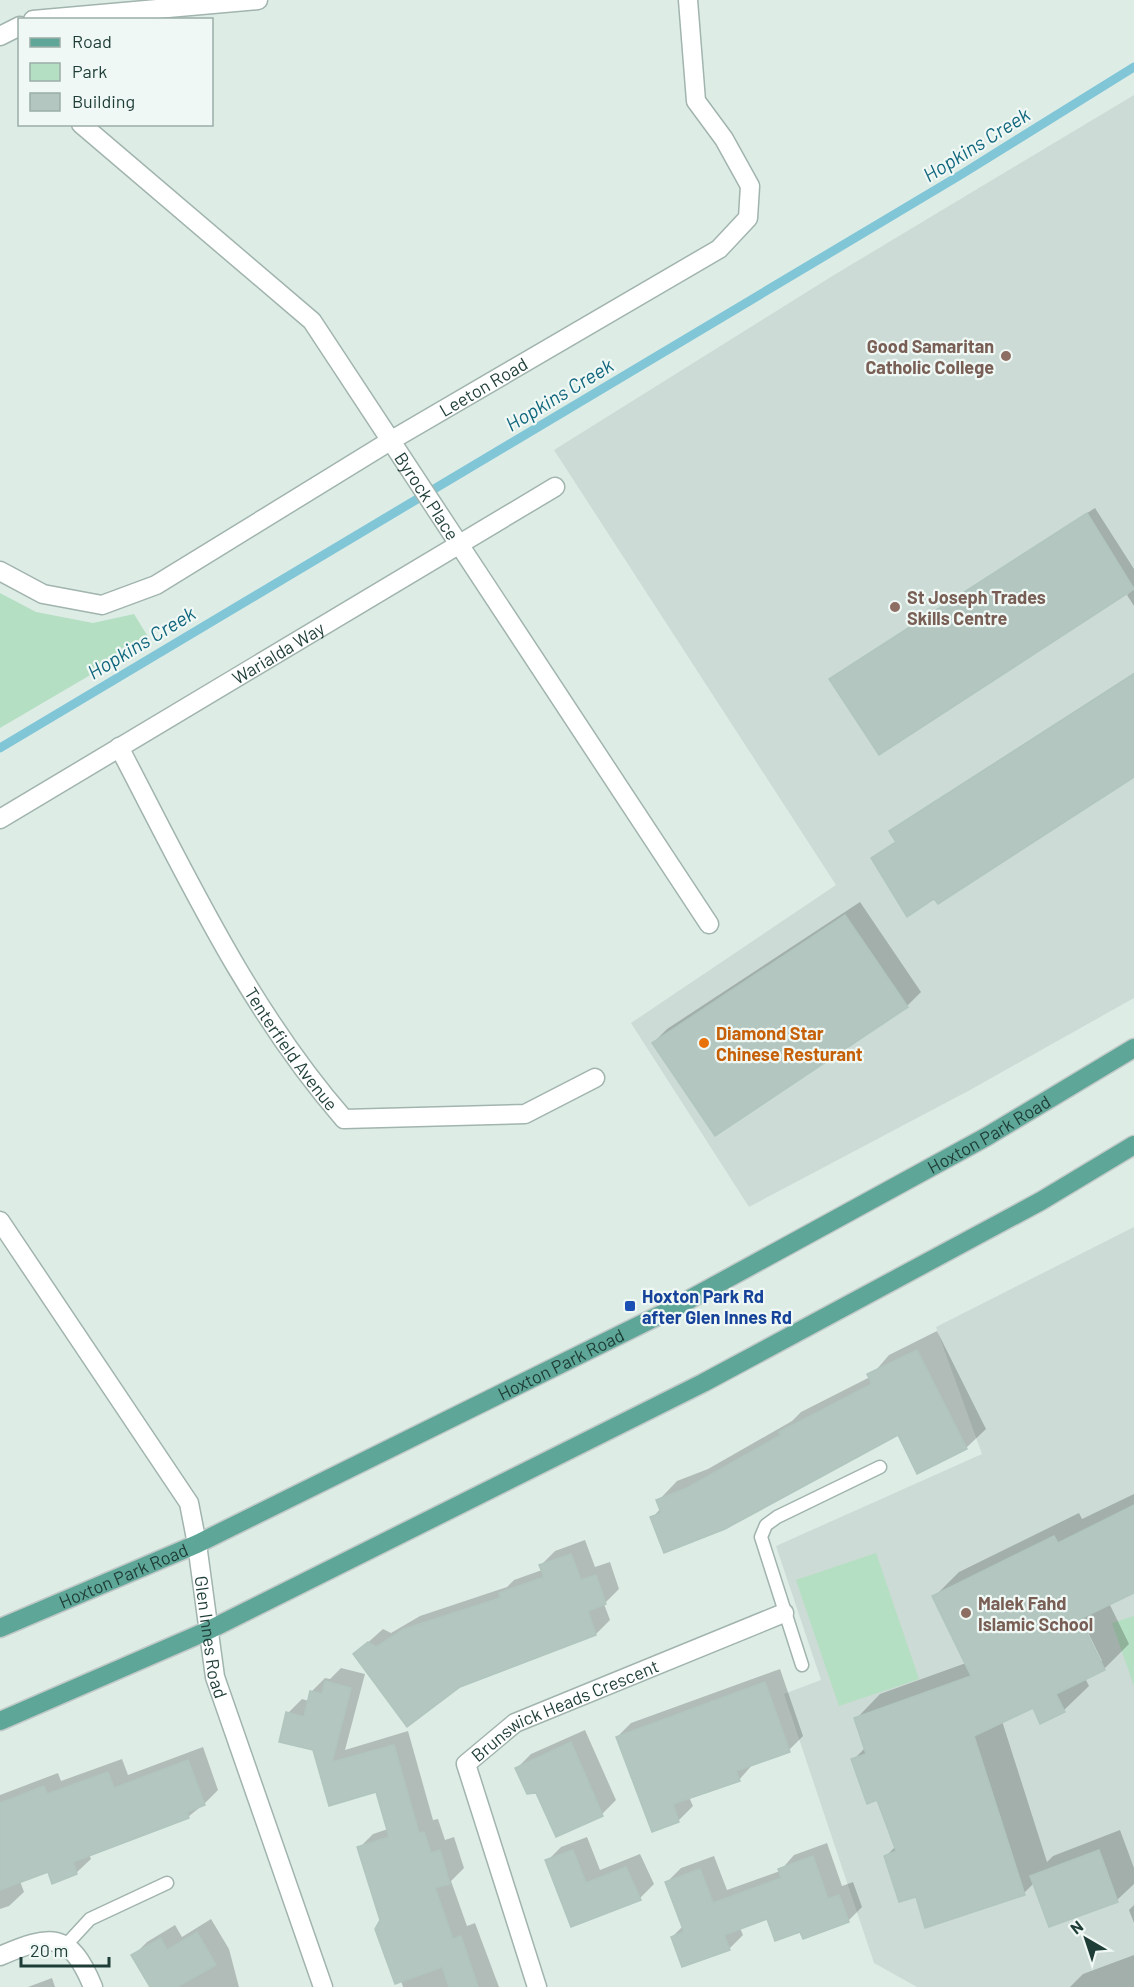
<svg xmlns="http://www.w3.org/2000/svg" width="1134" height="1987" viewBox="0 0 1134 1987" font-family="Barlow,sans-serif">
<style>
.built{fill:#ccdbd5}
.green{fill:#b4dfc2}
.shadow{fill:#0003;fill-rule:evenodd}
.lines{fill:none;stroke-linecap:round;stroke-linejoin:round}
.stream{stroke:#80c6d7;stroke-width:9}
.building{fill:#b3c6bf;stroke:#b0c6be;stroke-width:1.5}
.service-casing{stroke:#a1b4ae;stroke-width:15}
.minor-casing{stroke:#a1b4ae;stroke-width:21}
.tertiary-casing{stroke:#a1b4ae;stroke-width:21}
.primary-casing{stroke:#c0c9c7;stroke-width:21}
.service{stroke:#fff;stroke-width:12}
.minor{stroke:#fff;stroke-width:18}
.tertiary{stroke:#fff;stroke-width:18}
.primary{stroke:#5ea697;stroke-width:18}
.education-dot{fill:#8d6e63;stroke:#eff8f4;stroke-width:2}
.food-dot{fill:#e8710a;stroke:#eff8f4;stroke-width:2}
.transit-dot{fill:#1a4fb4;stroke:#eff8f4;stroke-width:2}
.labels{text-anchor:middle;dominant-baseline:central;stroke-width:4.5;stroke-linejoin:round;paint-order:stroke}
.education-label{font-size:18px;font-weight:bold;fill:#785e54;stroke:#eff8f4;text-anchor:start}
.street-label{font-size:18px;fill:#1e3d36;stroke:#eff8f4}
.food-label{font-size:18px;font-weight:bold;fill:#c56008;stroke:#eff8f4;text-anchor:start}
.transit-label{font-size:18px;font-weight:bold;fill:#164399;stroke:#eff8f4;text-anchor:start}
.water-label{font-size:20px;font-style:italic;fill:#12677e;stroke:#eff8f4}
</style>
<rect width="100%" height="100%" fill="#deece6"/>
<!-- built -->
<g class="built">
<polygon points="1134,95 1134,998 970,1090 749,1207 631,1023 836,885 554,450 834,275"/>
<polygon points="1134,1227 1134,1987 917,1987 874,1963 784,1694 821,1680 776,1546 982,1454 936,1327"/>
</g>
<!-- green -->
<g class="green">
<polygon points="0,593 36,612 93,623 134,614 150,640 0,728"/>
<polygon points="876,1553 919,1679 839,1706 796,1580"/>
<polygon points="1134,1616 1134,1686 1112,1623"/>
</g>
<!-- shadow -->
<g class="shadow">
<polygon points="1095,508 1134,569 1134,606 1127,595 1133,589 831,679"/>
<polygon points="1134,673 1134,775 935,897 873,858 897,841 891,832 898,825"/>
<polygon points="860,902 921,992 907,1006 653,1043 667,1029"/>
<polygon points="937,1331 986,1429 966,1448 898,1433 652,1518 661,1508 658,1501 677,1481 708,1469 792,1421 801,1412 870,1377 889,1355"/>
<path d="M1134,1494v97l-25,12 20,41 -25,25 -19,9 4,8 -25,24 -30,-4 -32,15 45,141 6,-6 67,-26 14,38v16l-17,16 -67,26 -16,-43 -10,10 -107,2 -31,-39 10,-10 -18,-48 -25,-38 13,-13 -10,-28 24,-25 86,-31 -32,-66 25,-25 120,-59 3,6zM1078,1612l24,49h-3l-24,-48z"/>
<polygon points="585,1540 595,1567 610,1562 619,1589 604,1604 610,1620 596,1634 492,1672 355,1654 383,1629 391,1633 420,1616 507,1587 514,1580 542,1570 541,1565 555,1551"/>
<polygon points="341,1668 365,1674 345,1750 408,1731 433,1820 438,1819 445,1840 454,1837 464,1868 451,1881 467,1926 475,1923 499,1987 403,1987 359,1848 373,1834 388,1829 377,1790 330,1804 314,1749 288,1713 302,1699 309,1701 311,1692 325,1678 330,1679"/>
<polygon points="780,1669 803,1736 789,1750 753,1764 739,1780 689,1797 693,1806 679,1820 653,1830 617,1737 631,1723"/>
<polygon points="585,1730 616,1800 602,1814 557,1835 537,1791 517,1768 531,1754"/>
<polygon points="203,1747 218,1790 204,1804 188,1817 89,1854 91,1859 76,1873 49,1870 20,1881 24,1892 9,1906 0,1909 0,1795 58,1773 61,1781 122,1759 128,1775"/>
<polygon points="587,1837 600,1870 640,1854 654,1884 640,1898 571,1925 547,1861 561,1847"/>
<polygon points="827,1843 842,1886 853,1882 862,1907 848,1921 768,1918 740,1928 743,1935 729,1949 672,1937 683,1926 667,1882 681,1868 714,1856 727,1890 780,1871 794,1855"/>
<polygon points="1134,1905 1134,1923 1129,1910"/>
<polygon points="211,1919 229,1949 239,1987 152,1987 133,1956 147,1942 175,1925 182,1937"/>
<polygon points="1134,1955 1134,1987 1070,1987 1083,1974"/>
<polygon points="52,1978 55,1987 28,1987"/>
</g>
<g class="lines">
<!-- stream -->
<polyline class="stream" points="0,748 962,174 1134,67"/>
</g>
<!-- building -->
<g class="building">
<polygon points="1087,513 1134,589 879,755 829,679"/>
<polygon points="1134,674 1134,777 938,904 934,899 907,917 871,858 896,842 889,831"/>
<polygon points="845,915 908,1007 715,1136 652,1043"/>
<polygon points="917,1350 967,1449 917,1474 898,1435 725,1529 664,1553 650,1517 661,1513 656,1500 687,1488 781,1435 779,1432 872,1384 867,1374"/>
<polygon points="1134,1505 1134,1593 1080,1619 1105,1670 1056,1694 1065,1712 1040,1724 1033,1708 974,1736 1025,1895 925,1928 916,1897 899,1902 884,1856 896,1851 877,1800 867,1804 851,1759 866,1754 854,1718 971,1676 932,1596 1054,1536 1058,1543"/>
<polygon points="571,1554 581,1580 596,1575 606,1604 588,1611 596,1635 460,1687 407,1727 353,1654 368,1642 376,1647 404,1629 500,1598 499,1593 544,1577 539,1565"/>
<polygon points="325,1681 351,1688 332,1762 394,1745 419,1833 424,1832 431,1853 440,1850 450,1884 435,1888 453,1939 461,1936 478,1987 449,1987 442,1967 395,1984 375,1929 380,1920 357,1847 389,1837 376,1792 329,1806 313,1750 279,1742 286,1712 304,1717 310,1691 322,1694"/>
<polygon points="765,1682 790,1752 736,1771 740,1781 673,1804 679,1822 652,1832 616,1737"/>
<polygon points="571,1742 603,1816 556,1837 536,1793 527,1794 515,1768"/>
<polygon points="188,1760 205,1805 187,1812 189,1818 73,1862 77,1874 52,1884 48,1872 0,1890 0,1803 44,1786 47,1794 108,1772 114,1788"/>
<polygon points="573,1850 586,1883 626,1867 641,1900 571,1927 545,1860"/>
<polygon points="1099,1850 1118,1902 1049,1927 1030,1876"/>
<polygon points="813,1856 828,1899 839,1895 849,1922 803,1939 800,1932 775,1941 767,1919 724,1935 730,1950 682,1967 671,1937 684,1932 665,1882 700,1869 713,1903 781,1878 778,1869"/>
<polygon points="197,1932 216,1965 177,1987 150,1987 131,1955 161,1938 167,1950"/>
</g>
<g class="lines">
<!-- service casing -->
<g class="service-casing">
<g id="service">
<polyline points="802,1665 761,1537 766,1525 777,1517 880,1467"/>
<polyline points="66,1945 90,1919 167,1883"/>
</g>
</g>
<!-- minor casing -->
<g class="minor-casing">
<g id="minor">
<polyline points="33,20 258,0"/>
<polyline points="0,36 20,26"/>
<path id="s1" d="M81,124l231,197 397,603"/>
<path id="s2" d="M0,571l43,23 59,11 54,-20 234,-144 329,-192 29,-31 2,-32 -26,-47 -28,-38 -8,-101"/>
<path id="s3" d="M119,747c67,128 129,262 225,372l181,-5 70,-36"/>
<path id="s4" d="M0,819l555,-332"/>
<polyline points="0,1221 189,1503 197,1544"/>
<path d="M0,1956c51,-22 70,-25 93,31"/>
<path id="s5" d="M537,1987l-71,-223 49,-41 269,-110"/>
</g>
</g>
<!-- tertiary casing -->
<g class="tertiary-casing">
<g id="tertiary">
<path id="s6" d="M197,1544l18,133 108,310"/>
</g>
</g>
<!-- primary casing -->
<g class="primary-casing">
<g id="primary">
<path id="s7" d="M0,1628l197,-84 473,-234 316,-173 148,-89"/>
<polyline points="0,1721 207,1631 703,1383 1041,1201 1134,1145"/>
</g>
</g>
<!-- service -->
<use href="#service" class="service"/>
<!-- minor -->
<use href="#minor" class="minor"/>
<!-- tertiary -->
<use href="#tertiary" class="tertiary"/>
<!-- primary -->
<use href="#primary" class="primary"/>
</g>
<!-- markers -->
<g class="education-dot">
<circle cx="1006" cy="356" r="6"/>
<circle cx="895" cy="607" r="6"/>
<circle cx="966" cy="1613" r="6"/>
</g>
<circle class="food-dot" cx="704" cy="1043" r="6"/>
<rect class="transit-dot" x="624" y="1300" width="12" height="12" rx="3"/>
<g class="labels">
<!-- education labels -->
<g class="education-label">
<text x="994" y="346" text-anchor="end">Good Samaritan<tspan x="994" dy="21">Catholic College</tspan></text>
<text x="907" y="597">St Joseph Trades<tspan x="907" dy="21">Skills Centre</tspan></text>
<text x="978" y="1603">Malek Fahd<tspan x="978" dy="21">Islamic School</tspan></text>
</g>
<!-- street labels -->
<g class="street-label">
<text stroke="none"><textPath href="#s2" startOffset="549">Leeton Road</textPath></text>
<text stroke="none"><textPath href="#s1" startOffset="513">Byrock Place</textPath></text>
<text stroke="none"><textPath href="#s4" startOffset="324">Warialda Way</textPath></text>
<text stroke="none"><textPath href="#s3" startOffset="348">Tenterfield Avenue</textPath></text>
<text stroke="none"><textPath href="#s7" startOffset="1106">Hoxton Park Road</textPath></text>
<text stroke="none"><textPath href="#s7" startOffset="620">Hoxton Park Road</textPath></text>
<text stroke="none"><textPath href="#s7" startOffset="134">Hoxton Park Road</textPath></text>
<text stroke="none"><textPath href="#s6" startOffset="94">Glen Innes Road</textPath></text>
<text stroke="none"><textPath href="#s5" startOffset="348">Brunswick Heads Crescent</textPath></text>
</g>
<!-- food labels -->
<g class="food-label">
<text x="716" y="1033">Diamond Star<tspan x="716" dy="21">Chinese Resturant</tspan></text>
</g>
<!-- transit labels -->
<g class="transit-label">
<text x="642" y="1296">Hoxton Park Rd<tspan x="642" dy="21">after Glen Innes Rd</tspan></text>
</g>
<!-- water labels -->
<g class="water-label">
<text transform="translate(976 144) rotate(-32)">Hopkins Creek</text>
<text transform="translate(559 394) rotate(-31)">Hopkins Creek</text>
<text transform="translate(141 642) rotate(-31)">Hopkins Creek</text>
</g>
</g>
<!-- legend -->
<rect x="18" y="18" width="195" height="108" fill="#eff8f4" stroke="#9bada8" stroke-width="1.5"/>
<rect x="30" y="38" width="30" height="9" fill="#5ea697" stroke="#9bada8" stroke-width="1.5"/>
<text x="72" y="48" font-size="18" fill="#1e3d36">Road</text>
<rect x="30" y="63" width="30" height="18" fill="#b4dfc2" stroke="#9bada8" stroke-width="1.5"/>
<text x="72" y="78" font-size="18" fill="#1e3d36">Park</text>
<rect x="30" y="93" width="30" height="18" fill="#b3c6bf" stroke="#9bada8" stroke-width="1.5"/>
<text x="72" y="108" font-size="18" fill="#1e3d36">Building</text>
<!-- north arrow -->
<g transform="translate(1086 1939) rotate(321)" stroke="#eff8f4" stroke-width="4.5" paint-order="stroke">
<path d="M0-4.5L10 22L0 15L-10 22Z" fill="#1e3d36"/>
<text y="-9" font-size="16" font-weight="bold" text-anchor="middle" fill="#1e3d36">N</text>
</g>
<!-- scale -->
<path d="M21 1957v9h88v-9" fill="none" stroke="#1e3d36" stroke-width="3"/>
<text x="30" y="1957" font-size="18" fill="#1e3d36" stroke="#eff8f4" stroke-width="4.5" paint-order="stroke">20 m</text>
</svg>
